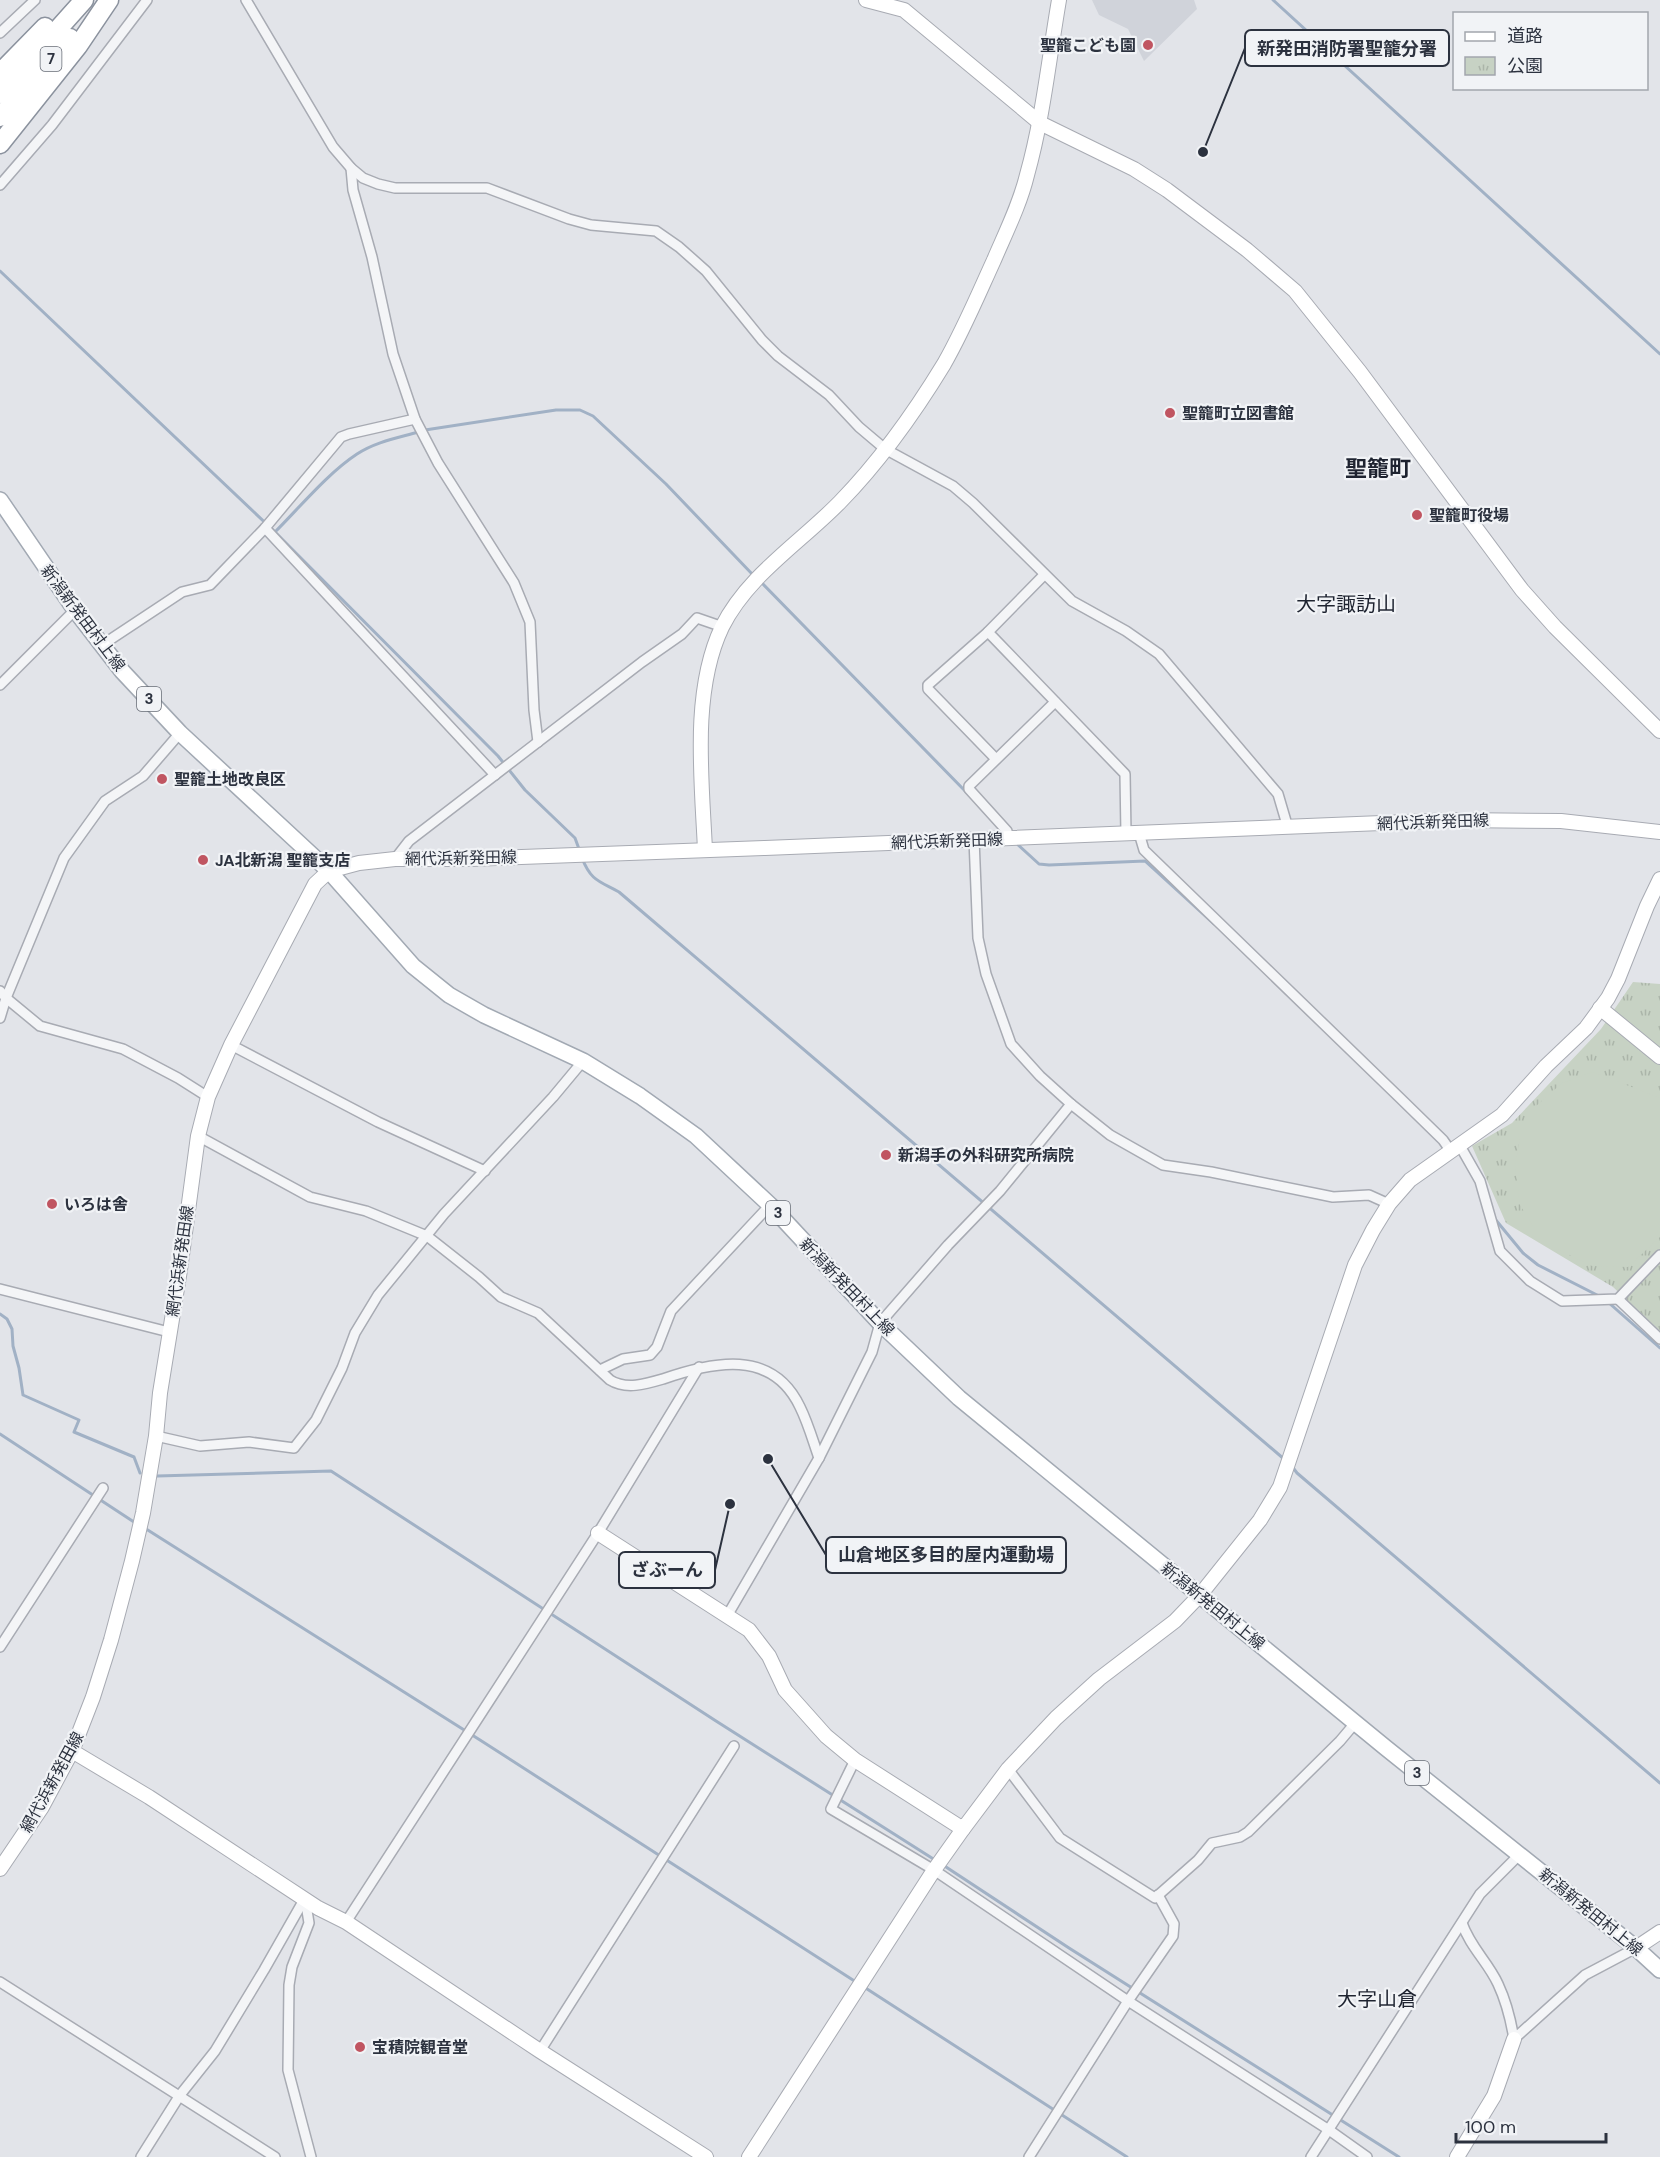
<svg xmlns="http://www.w3.org/2000/svg" width="1660" height="2157" viewBox="0 0 1660 2157" font-family="'DM Sans','Noto Sans JP',sans-serif">
<style>
.built{fill:#d0d3da}
.park{fill:url(#park-tufts)}
.pitch{fill:#c7d2c4}
.lines{fill:none;stroke-linecap:round;stroke-linejoin:round}
.stream{stroke:#a1b1c5;stroke-width:3}
.street-casing{stroke:#a8abb3;stroke-width:12}
.secondary-casing{stroke:#a8abb3;stroke-width:16}
.primary-casing{stroke:#a2a9b3;stroke-width:18}
.highway-casing{stroke:#8b929e;stroke-width:21}
.street{stroke:#f4f5f7;stroke-width:9}
.secondary{stroke:#fff;stroke-width:14}
.primary{stroke:#fff;stroke-width:15}
.highway{stroke:#fff;stroke-width:18}
.poi-dot{fill:#c05561;stroke:#f1f3f6;stroke-width:2}
.labels{text-anchor:middle;dominant-baseline:central;stroke-width:4.5;stroke-linejoin:round;paint-order:stroke}
.shield{fill:#f1f3f6;stroke:#676c76;stroke-width:1.5}
.shield-label{font-size:15px;font-weight:bold;fill:#2c323f}
.poi-label{font-size:16px;font-weight:bold;fill:#2c323f;stroke:#f1f3f6;text-anchor:start}
.street-label{font-size:16px;fill:#2c323f;stroke:#f1f3f6}
.quarter-label{font-size:20px;fill:#1e2330;stroke:#f1f3f6}
.district-label{font-size:22px;font-weight:bold;fill:#1e2330;stroke:#f1f3f6}
.leader{fill:none;stroke:#2c323f;stroke-width:2}
.callout-dot{fill:#2c323f;stroke:#f1f3f6;stroke-width:2}
.callout{fill:#f1f3f6;stroke:#2c323f;stroke-width:2}
.callout-label{font-size:18px;text-anchor:middle;font-weight:bold;fill:#2c323f}
</style>
<defs>
<pattern id="park-tufts" width="24" height="20" patternUnits="userSpaceOnUse" patternTransform="scale(1.5)"><rect width="24" height="20" fill="#c7d2c4"/><path d="M3 7l-1-3M5 7V3M7 7l1-3M15 17l-1-3M17 17v-4M19 17l1-3" fill="none" stroke="#abb5a9"/></pattern>
</defs>
<rect width="100%" height="100%" fill="#e2e4e9"/>
<!-- built -->
<polygon class="built" points="1092,0 1194,0 1197,9 1144,61 1128,29 1099,15"/>
<!-- park -->
<polygon class="park" points="1633,982 1660,984 1660,1331 1613,1287 1506,1223 1472,1146 1512,1123 1601,1029"/>
<!-- pitch -->
<polygon class="pitch" points="1593,1072 1660,1098 1660,1237 1628,1267 1592,1266 1555,1248 1533,1226 1520,1205 1515,1166 1520,1138 1536,1106 1562,1083"/>
<g class="lines">
<!-- stream -->
<g class="stream">
<polyline points="1273,0 1660,354"/>
<polyline points="0,271 275,532 498,756 525,790 575,838 579,849"/>
<polyline points="425,430 556,410 580,410 593,416 666,484 754,576"/>
<path d="M275,532c25,-25 53,-59 82,-78 18,-12 40,-16 61,-22"/>
<polyline points="761,582 968,794"/>
<polyline points="1015,842 1039,864 1049,865 1145,861 1214,924"/>
<path d="M582,858c9,23 17,23 37,34l665,567"/>
<polyline points="1495,1219 1523,1253 1538,1265 1599,1296"/>
<polyline points="1609,1303 1660,1348"/>
<polyline points="0,1314 7,1319 12,1329 13,1346 19,1368 23,1395 79,1420 74,1432 134,1457 140,1473"/>
<polyline points="0,1434 137,1524"/>
<polyline points="1291,1465 1297,1473 1660,1783"/>
<polyline points="157,1476 331,1471 716,1721 935,1860"/>
<polyline points="143,1527 480,1740 856,1982"/>
<polyline points="943,1865 1069,1948 1399,2157"/>
<polyline points="864,1987 1127,2157"/>
</g>
<!-- street casing -->
<g class="street-casing">
<g id="street">
<polyline points="246,0 333,147 351,168 363,178 378,184 395,188 487,188 569,219 591,225 656,231 679,247 706,271 762,340 778,356 829,395 859,427 885,449 953,486 973,503 1072,601 1126,631 1159,654 1278,794 1288,828"/>
<polyline points="0,33 35,0"/>
<polyline points="351,168 353,190 372,257 393,354 415,419 438,463 514,583 530,622 534,710 538,742"/>
<polyline points="0,185 52,125 147,0"/>
<polyline points="265,528 495,775"/>
<polyline points="1044,575 988,632 1125,774 1126,834"/>
<polyline points="988,632 928,685 928,689 996,759"/>
<polyline points="102,645 182,592 210,585 265,528 341,437 349,434 415,419"/>
<polyline points="0,685 75,610"/>
<polyline points="1139,833 1144,850 1400,1098 1443,1140 1450,1150"/>
<polyline points="1008,838 1007,831 969,789 969,786 1055,702"/>
<polyline points="974,839 978,938 986,974 1011,1044 1040,1076 1071,1104 1110,1135 1163,1165 1211,1172 1333,1197 1369,1195 1389,1204"/>
<polyline points="395,859 409,841 642,662 682,634 697,618 723,627"/>
<polyline points="0,991 6,998 40,1026 123,1049 178,1078 208,1097"/>
<polyline points="0,1018 6,998 64,858 105,801 143,776 180,733"/>
<polyline points="231,1045 378,1122 485,1171"/>
<path d="M198,1136l112,61 56,14 61,25 52,41 22,20 37,16 72,67c16,10 36,4 53,-1 49,-17 109,-31 137,28 8,16 13,34 19,51"/>
<polyline points="1459,1144 1480,1181 1500,1251 1530,1281 1562,1301 1618,1299 1660,1255"/>
<polyline points="0,1289 169,1332"/>
<polyline points="1618,1299 1660,1339"/>
<polyline points="600,1370 623,1359 650,1355 657,1347 671,1311 770,1205"/>
<polyline points="156,1436 200,1446 249,1442 294,1448 316,1420 342,1368 355,1333 378,1295 444,1214 553,1097 583,1061"/>
<polyline points="727,1616 819,1458 872,1352 880,1323 948,1245 1000,1191 1071,1104"/>
<polyline points="0,1647 103,1488"/>
<polyline points="855,1760 831,1809 934,1870 1128,2001 1329,2130 1367,2157"/>
<polyline points="1008,1769 1060,1838 1155,1898 1198,1860 1212,1843 1240,1837 1248,1832 1340,1741 1356,1722"/>
<polyline points="305,1898 309,1923 292,1967 289,1985 288,2070 311,2157"/>
<polyline points="346,1922 598,1533 699,1367"/>
<path d="M1462,1923c8,24 26,39 36,61 8,17 13,37 16,55"/>
<polyline points="0,1982 275,2157"/>
<polyline points="1514,2039 1585,1975 1636,1948"/>
<polyline points="540,2051 734,1746"/>
<polyline points="141,2157 180,2095 215,2051 264,1970 305,1898"/>
<polyline points="1029,2157 1128,2001 1173,1936 1174,1924 1158,1895"/>
<polyline points="1311,2157 1480,1894 1519,1855"/>
</g>
</g>
<!-- secondary casing -->
<g class="secondary-casing">
<g id="secondary">
<polyline points="866,0 904,10 1040,123 1134,169 1167,190 1247,250 1295,291 1360,372 1522,590 1555,627 1660,731"/>
<path d="M705,850c-3,-69 -14,-158 17,-223 26,-52 78,-84 118,-125 38,-39 76,-92 104,-138 19,-33 34,-69 50,-104 12,-28 26,-56 33,-85 16,-57 22,-117 32,-175"/>
<polyline points="1600,1008 1660,1057"/>
<polyline points="598,1533 749,1630 769,1656 785,1690 826,1736 855,1760 963,1829 1008,1769 1056,1718 1099,1679 1175,1621 1200,1595 1260,1520 1280,1487 1355,1265 1373,1230 1389,1204 1410,1180 1502,1115 1546,1066 1586,1028 1608,998 1618,979 1647,906 1660,879"/>
<polyline points="72,1751 149,1797 318,1908 346,1922 540,2051 706,2157"/>
<polyline points="0,1869 42,1807 72,1751 93,1697 111,1640 132,1561 143,1513 156,1436 160,1393 180,1270 198,1136 208,1097 231,1045 315,884 329,871 359,863 395,859 470,859 765,848 1456,820 1561,821 1660,832"/>
<polyline points="1636,1948 1660,1932"/>
<polyline points="749,2157 934,1870 963,1829"/>
<polyline points="1457,2157 1494,2096 1514,2039"/>
</g>
</g>
<!-- primary casing -->
<g class="primary-casing">
<polyline id="primary" points="0,500 75,610 122,671 180,733 329,871 413,966 449,995 484,1015 583,1061 640,1096 696,1136 770,1205 880,1323 959,1398 1386,1748 1636,1948 1660,1970"/>
</g>
<!-- highway casing -->
<g class="highway-casing">
<g id="highway">
<polyline points="0,73 45,27"/>
<polyline points="0,94 84,0"/>
<polyline points="0,117 70,38"/>
<polyline points="0,144 78,46 109,0"/>
</g>
</g>
<!-- street -->
<use href="#street" class="street"/>
<!-- secondary -->
<use href="#secondary" class="secondary"/>
<!-- primary -->
<use href="#primary" class="primary"/>
<!-- highway -->
<use href="#highway" class="highway"/>
</g>
<!-- markers -->
<g class="poi-dot">
<circle cx="1148" cy="45" r="6"/>
<circle cx="1170" cy="413" r="6"/>
<circle cx="1417" cy="515" r="6"/>
<circle cx="162" cy="779" r="6"/>
<circle cx="203" cy="860" r="6"/>
<circle cx="886" cy="1155" r="6"/>
<circle cx="52" cy="1204" r="6"/>
<circle cx="360" cy="2047" r="6"/>
</g>
<g class="labels">
<!-- shield labels -->
<g class="shield">
<rect x="40.5" y="47" width="21" height="24" rx="4.5"/>
<rect x="137" y="687" width="24" height="24" rx="4.5"/>
<rect x="766" y="1201" width="24" height="24" rx="4.5"/>
<rect x="1405" y="1761" width="24" height="24" rx="4.5"/>
</g>
<g class="shield-label">
<text x="51" y="59">7</text>
<text x="149" y="699">3</text>
<text x="778" y="1213">3</text>
<text x="1417" y="1773">3</text>
</g>
<!-- poi labels -->
<g class="poi-label">
<text x="1136" y="45" text-anchor="end">聖籠こども園</text>
<text x="1182" y="413">聖籠町立図書館</text>
<text x="1429" y="515">聖籠町役場</text>
<text x="174" y="779">聖籠土地改良区</text>
<text x="215" y="860">JA北新潟 聖籠支店</text>
<text x="898" y="1155">新潟手の外科研究所病院</text>
<text x="64" y="1204">いろは舎</text>
<text x="372" y="2047">宝積院観音堂</text>
</g>
<!-- street labels -->
<g class="street-label">
<text transform="translate(83 618) rotate(53)">新潟新発田村上線</text>
<text transform="translate(1433 822) rotate(-2)">網代浜新発田線</text>
<text transform="translate(947 841) rotate(-2)">網代浜新発田線</text>
<text transform="translate(461 858) rotate(-1)">網代浜新発田線</text>
<text transform="translate(180 1261) rotate(-82)">網代浜新発田線</text>
<text transform="translate(847 1287) rotate(46)">新潟新発田村上線</text>
<text transform="translate(1213 1606) rotate(39)">新潟新発田村上線</text>
<text transform="translate(52 1782) rotate(-61)">網代浜新発田線</text>
<text transform="translate(1591 1912) rotate(39)">新潟新発田村上線</text>
</g>
<!-- quarter labels -->
<g class="quarter-label">
<text x="1346" y="604">大字諏訪山</text>
<text x="1377" y="1999">大字山倉</text>
</g>
<!-- district labels -->
<g class="district-label">
<text x="1378" y="468">聖籠町</text>
</g>
</g>
<!-- callouts -->
<path class="leader" d="M1203 152L1245 48M768 1459L826 1555M730 1504L715 1570"/>
<g class="callout-dot">
<circle cx="1203" cy="152" r="6"/>
<circle cx="768" cy="1459" r="6"/>
<circle cx="730" cy="1504" r="6"/>
</g>
<g class="callout">
<rect x="1245" y="30" width="204" height="36" rx="6"/>
<rect x="826" y="1537" width="240" height="36" rx="6"/>
<rect x="619" y="1552" width="96" height="36" rx="6"/>
</g>
<g class="callout-label">
<text x="1347" y="55">新発田消防署聖籠分署</text>
<text x="946" y="1561">山倉地区多目的屋内運動場</text>
<text x="667" y="1576">ざぶーん</text>
</g>
<!-- legend -->
<rect x="1453" y="12" width="195" height="78" fill="#f1f3f6" stroke="#a2a6ad" stroke-width="1.5"/>
<rect x="1465" y="32" width="30" height="9" fill="#ffffff" stroke="#a2a6ad" stroke-width="1.5"/>
<text x="1507" y="42" font-size="18" fill="#2c323f">道路</text>
<rect x="1465" y="57" width="30" height="18" fill="url(#park-tufts)" stroke="#a2a6ad" stroke-width="1.5"/>
<text x="1507" y="72" font-size="18" fill="#2c323f">公園</text>
<!-- scale -->
<path d="M1456 2133v9h150v-9" fill="none" stroke="#2c323f" stroke-width="3"/>
<text x="1465" y="2133" font-size="18" fill="#2c323f" stroke="#f1f3f6" stroke-width="4.5" paint-order="stroke">100 m</text>
</svg>
